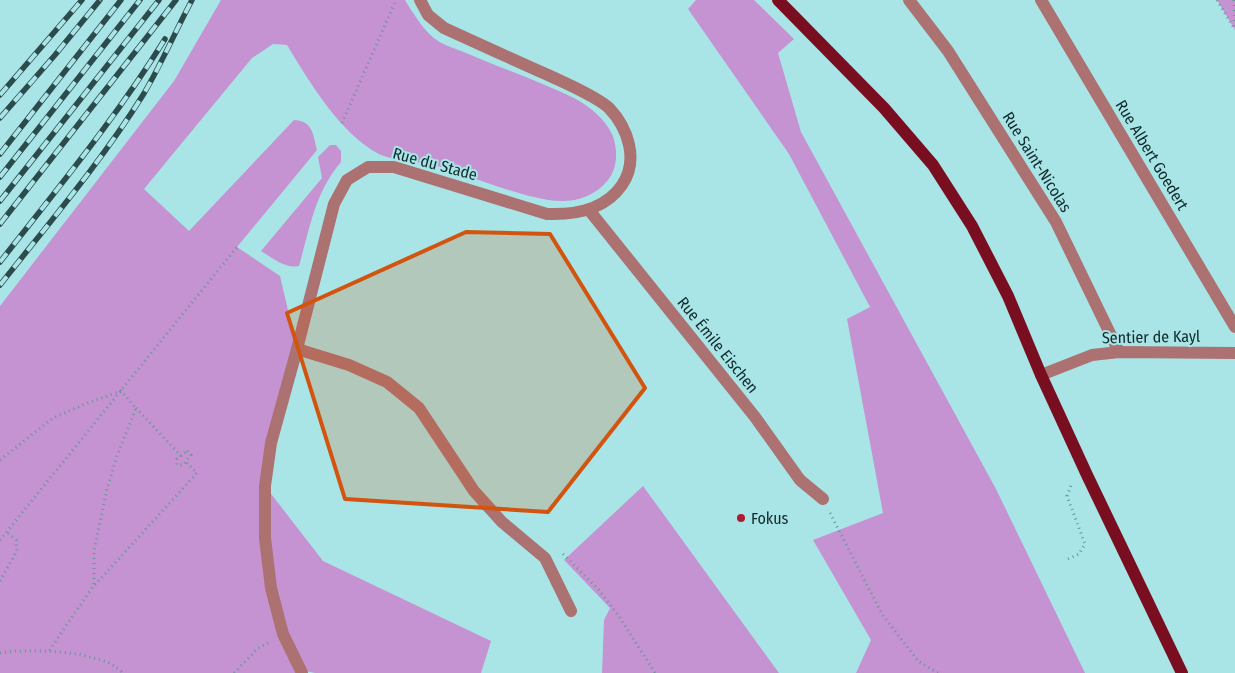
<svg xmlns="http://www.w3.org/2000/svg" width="1235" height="673" viewBox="0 0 1235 673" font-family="'Fira Sans Condensed',sans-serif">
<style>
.green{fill:#c593d1}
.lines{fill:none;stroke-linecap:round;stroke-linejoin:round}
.path{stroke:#689597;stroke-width:3;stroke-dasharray:1 4;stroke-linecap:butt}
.minor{stroke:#ac7272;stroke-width:12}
.major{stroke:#7a0e21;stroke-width:12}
.rail-casing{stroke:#2c4b4c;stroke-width:5.5}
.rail{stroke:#a9e5e7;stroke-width:4;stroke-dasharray:11;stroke-linecap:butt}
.marked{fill:#d2540f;fill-opacity:0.2;stroke:#d2540f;stroke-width:4;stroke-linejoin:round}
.poi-dot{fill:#ae1933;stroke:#a9e5e7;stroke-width:2}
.labels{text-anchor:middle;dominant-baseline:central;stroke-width:4;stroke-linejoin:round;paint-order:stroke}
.street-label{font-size:16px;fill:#10292a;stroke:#a9e5e7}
.poi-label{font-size:16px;fill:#10292a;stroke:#a9e5e7;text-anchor:start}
</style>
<rect width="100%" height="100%" fill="#a9e5e7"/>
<!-- green -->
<g class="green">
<path d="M221,0h184c8,13 20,33 33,41 8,5 19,8 28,12 35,15 73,28 108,45 14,7 31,21 38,36 6,14 6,34 -4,46 -29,35 -73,18 -109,7 -20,-7 -41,-14 -61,-21 -16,-4 -46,-5 -59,-12 -39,-20 -70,-73 -92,-109l-14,-1 -21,14 -108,131 45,42 105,-111c19,1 19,14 23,30l-80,97 43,29 17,73 -32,137 58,75 168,80 -10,32h-166l-14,-3 1,3h-302v-367l174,-225z"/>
<polygon points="696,0 754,0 794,39 778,53 801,132 996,489 1085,673 856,673 871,640 813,540 883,513 847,319 870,307 789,154 688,9"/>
<polygon points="1217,0 1235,0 1235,30"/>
<path d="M330,145h6l5,6v11c-26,30 -31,66 -42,104 -14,3 -26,-8 -38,-15l61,-73 -4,-21z"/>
<polygon points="643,486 779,673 602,673 604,620 610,608 564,560"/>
</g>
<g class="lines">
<!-- path -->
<g class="path">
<polyline points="1217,0 1235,30"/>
<polyline points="1234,0 1235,29"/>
<polyline points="342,123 396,0"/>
<polyline points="136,408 181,456"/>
<polygon points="187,451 191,455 183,465 177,465 177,459"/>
<polyline points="0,460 53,418 85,404 121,391 136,408 117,456 107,489 94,551 94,585 49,651"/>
<polyline points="830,513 882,614 918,661 938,673"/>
<polyline points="0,540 237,247"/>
<polyline points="563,554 599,590 620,618 655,673"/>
<polyline points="1068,559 1079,554 1085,544 1067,496 1072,483"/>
<polyline points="0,581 17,551 16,540 7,532"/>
<polyline points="95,585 197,473 186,462"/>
<polyline points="0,653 15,651 49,651 79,654 108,662 124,673"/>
<polyline points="234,673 258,648 270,642"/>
</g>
<!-- minor -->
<g class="minor">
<polyline points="909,0 948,51 1056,222 1119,352"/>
<polyline points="1041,0 1235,327"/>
<polyline points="589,210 755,417 800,480 823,499"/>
<polyline points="297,349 349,365 387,382 419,408 474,491 502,522 545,558 571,611"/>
<polyline points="1041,375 1092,355 1119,352 1235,353"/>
<path d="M302,673l-19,-39 -12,-46 -6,-50v-52l6,-43 26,-94 37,-145 13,-24 21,-13h26l153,47c28,1 58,-4 75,-29 17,-25 6,-57 -13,-77 -13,-12 -44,-25 -61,-33 -34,-15 -69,-31 -104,-47l-16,-13 -8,-15"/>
</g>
<!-- major -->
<polyline class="major" points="778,0 884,108 933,165 972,226 1008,296 1041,375 1087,475 1182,673"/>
<!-- rail casing -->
<g class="rail-casing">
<g id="rail">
<polyline points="0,95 82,0"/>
<polyline points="0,118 55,55 100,0"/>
<polyline points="0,154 121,0"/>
<polyline points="0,177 140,0"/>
<polyline points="0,201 159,0"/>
<polyline points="0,224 176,0"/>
<path d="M0,262c57,-73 116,-144 165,-223"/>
<path d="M0,285c49,-62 101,-123 143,-190 18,-30 32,-63 49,-95"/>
</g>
</g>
<!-- rail -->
<use href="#rail" class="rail"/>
</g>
<!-- marked area -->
<path class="marked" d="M466,232l84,2 95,154 -97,124 -203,-13 -58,-186z"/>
<!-- markers -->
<circle class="poi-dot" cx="741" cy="518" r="5"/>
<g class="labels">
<!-- street labels -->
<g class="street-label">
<text transform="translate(1152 155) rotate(59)">Rue Albert Goedert</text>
<text transform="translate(1037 162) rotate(58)">Rue Saint-Nicolas</text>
<text transform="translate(435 164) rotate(15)">Rue du Stade</text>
<text transform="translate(1151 337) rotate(-1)">Sentier de Kayl</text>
<text transform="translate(718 345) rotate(51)">Rue Émile Eischen</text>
</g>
<!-- poi labels -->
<g class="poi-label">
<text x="751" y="518">Fokus</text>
</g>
</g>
</svg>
